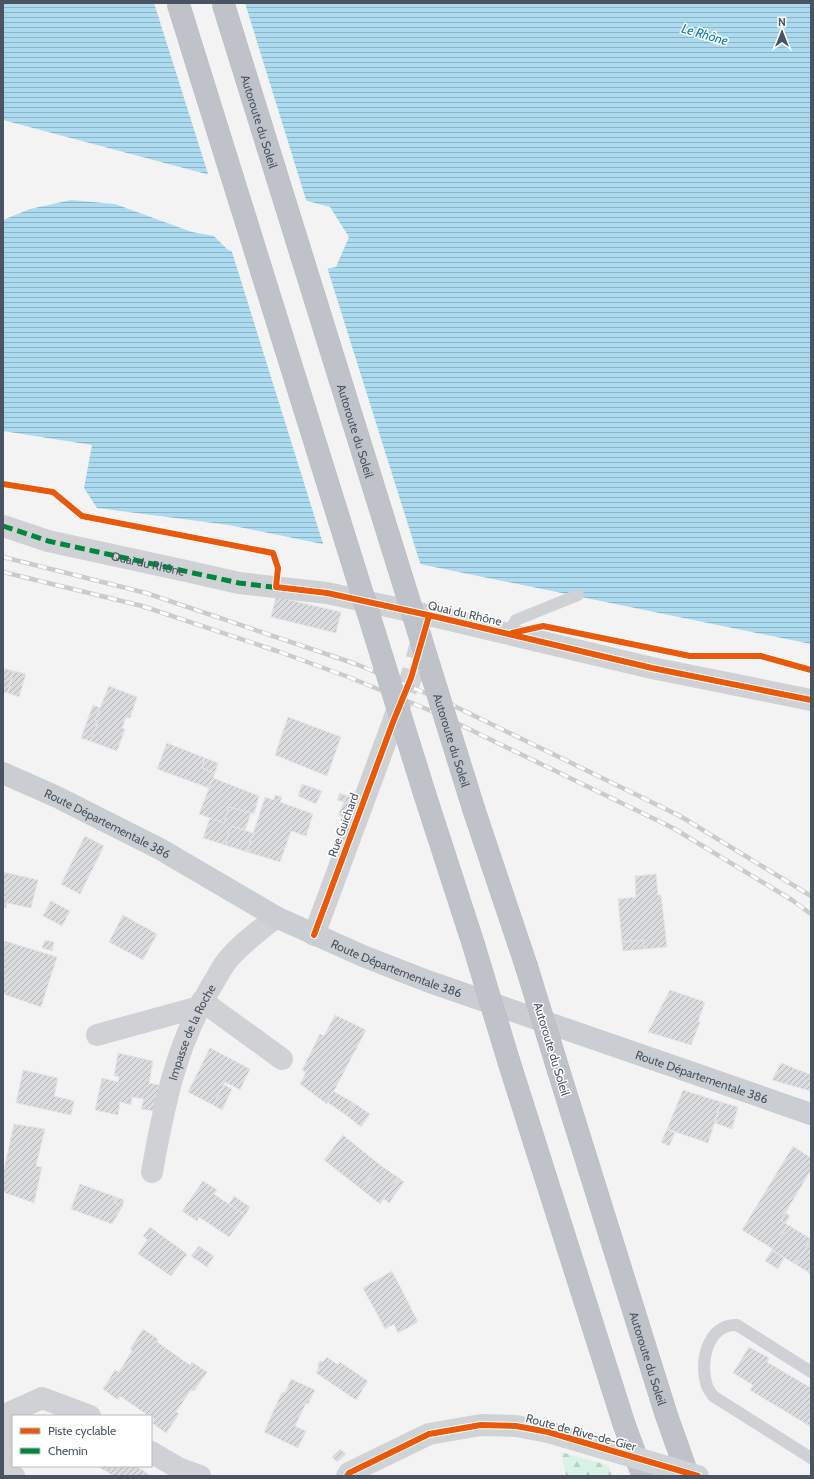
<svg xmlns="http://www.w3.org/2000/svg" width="814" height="1479" viewBox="0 0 814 1479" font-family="Cabin,sans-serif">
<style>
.forest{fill:url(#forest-firs)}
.water{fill:url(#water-rules)}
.pier{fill:#f3f3f3}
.building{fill:url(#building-hatch);stroke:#e5e5e6}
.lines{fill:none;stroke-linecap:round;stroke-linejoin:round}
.street-tunnel{stroke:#d1d3d6;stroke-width:22;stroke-dasharray:22 11;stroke-linecap:butt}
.highway-casing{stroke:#b8bbc2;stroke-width:23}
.lane{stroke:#cfd1d4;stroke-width:12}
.street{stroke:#cfd1d4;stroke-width:22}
.secondary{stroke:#d0d3d6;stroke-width:22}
.primary{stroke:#caced2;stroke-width:22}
.highway{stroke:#bfc3c9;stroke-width:22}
.rail-casing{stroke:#c9cbcd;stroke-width:4.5}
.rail{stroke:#fff;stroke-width:3;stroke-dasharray:9;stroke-linecap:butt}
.highway-bridge-casing{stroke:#b8bbc2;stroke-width:23;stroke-linecap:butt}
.secondary-bridge{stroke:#d0d3d6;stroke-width:22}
.highway-bridge{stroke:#bfc3c9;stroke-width:22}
.quiet{stroke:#00873e;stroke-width:5;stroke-dasharray:10 5;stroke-linecap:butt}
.cycleway-casing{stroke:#fff;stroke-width:8}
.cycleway{stroke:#e8590c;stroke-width:6}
.labels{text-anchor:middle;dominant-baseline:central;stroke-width:3;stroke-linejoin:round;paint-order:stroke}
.street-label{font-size:12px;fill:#495361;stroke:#fff}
.water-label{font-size:13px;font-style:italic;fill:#097eb4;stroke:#fff}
</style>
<defs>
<pattern id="forest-firs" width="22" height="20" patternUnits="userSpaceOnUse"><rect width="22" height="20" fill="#d8f2e5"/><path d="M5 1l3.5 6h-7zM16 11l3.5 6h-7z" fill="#bbd1c7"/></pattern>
<pattern id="water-rules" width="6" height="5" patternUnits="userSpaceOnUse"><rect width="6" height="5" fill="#acdbf0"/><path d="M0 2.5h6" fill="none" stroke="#8eb4c6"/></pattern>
<pattern id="building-hatch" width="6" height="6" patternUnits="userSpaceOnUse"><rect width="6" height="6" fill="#dadbdd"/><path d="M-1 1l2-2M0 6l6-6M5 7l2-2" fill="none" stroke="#b3b4b7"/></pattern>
</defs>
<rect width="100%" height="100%" fill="#f3f3f3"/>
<!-- forest -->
<polygon class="forest" points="561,1452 608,1465 612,1476 566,1476"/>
<!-- water -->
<polygon class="water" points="3,3 811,3 811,644 229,525 97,508 84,488 92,445 3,431 3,220 30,209 71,200 115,204 192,232 214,236 228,250 308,272 336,267 349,237 330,207 3,120"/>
<!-- pier -->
<g class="pier">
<polygon points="154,3 245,3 307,203 209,177"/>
<polygon points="231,249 308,270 327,267 421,566 324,547"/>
</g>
<!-- building -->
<g class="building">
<polygon points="276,597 341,612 336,633 271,617"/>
<polygon points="3,668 13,671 8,693 3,692"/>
<polygon points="13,671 26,674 19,697 8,693"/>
<polygon points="109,686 137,697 130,718 126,717 122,728 125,729 117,751 90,741 98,722 95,720"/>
<polygon points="93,705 100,708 95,720 98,722 90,741 81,738"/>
<polygon points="288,717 341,737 327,776 275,755"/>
<polygon points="167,743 205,758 202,768 215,773 209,788 157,769"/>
<polygon points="205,758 218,763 215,773 202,768"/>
<polygon points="213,778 259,796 254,814 229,807 224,823 199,814"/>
<polygon points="302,784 322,791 316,804 298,796"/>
<polygon points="340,793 347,796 344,802 337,800"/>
<polygon points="275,795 282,797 280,802 313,814 306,836 291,831 280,862 247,852 265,797 274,800"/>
<polygon points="347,796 356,800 348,819 338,815"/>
<polygon points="229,807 251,813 245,830 231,826 225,845 203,838 210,818 224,823"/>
<polygon points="231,826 253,833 247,852 225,845"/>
<polygon points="85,836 104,846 80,894 61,884"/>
<polygon points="3,872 38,880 31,908 7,903 6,908 3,907"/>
<polygon points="656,874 658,895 661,895 667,947 644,949 643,940 622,942 618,899 636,897 635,876"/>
<polygon points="51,901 70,911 62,926 43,916"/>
<polygon points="123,915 157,934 143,960 109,942"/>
<polygon points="45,940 54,942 52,951 42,948"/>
<polygon points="643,940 644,949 623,951 622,942"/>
<polygon points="5,941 57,957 41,1007 3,994 3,948"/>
<polygon points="670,990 705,1002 698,1021 700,1022 691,1045 648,1032"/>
<polygon points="335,1015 366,1030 327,1104 300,1084 306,1072 302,1070 320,1034 324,1036"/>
<polygon points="210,1048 250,1069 240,1090 225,1082 213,1105 188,1092"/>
<polygon points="118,1053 153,1061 149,1083 164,1086 158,1112 141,1109 144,1099 132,1097 131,1105 120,1102 118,1115 95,1110 102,1078 118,1082 119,1077 114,1076"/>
<polygon points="781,1063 811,1075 811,1091 772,1080"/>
<polygon points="23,1070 58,1078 54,1096 74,1101 71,1115 16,1103"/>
<polygon points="224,1085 232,1089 222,1110 213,1105"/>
<polygon points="683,1090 721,1102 708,1143 667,1129"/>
<polygon points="333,1091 354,1103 346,1115 327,1102"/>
<polygon points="721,1102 738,1107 732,1129 715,1123"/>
<polygon points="354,1103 370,1114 361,1127 346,1115"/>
<polygon points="14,1124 45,1129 36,1166 42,1167 34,1203 3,1192 3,1174"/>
<polygon points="667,1129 675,1133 669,1146 661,1142"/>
<polygon points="343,1135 380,1165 361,1189 324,1160"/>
<polygon points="793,1146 811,1158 811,1170 781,1220 788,1225 773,1249 742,1230"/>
<polygon points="380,1165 399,1178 380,1204 361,1189"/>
<polygon points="399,1178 404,1182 389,1203 384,1199"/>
<polygon points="203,1181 217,1190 214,1194 245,1215 229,1237 199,1217 197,1221 182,1211"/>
<polygon points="80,1184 116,1197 114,1202 122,1207 112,1224 71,1209"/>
<polygon points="234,1196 250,1207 245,1215 229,1204"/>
<polygon points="116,1197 124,1200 122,1207 114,1202"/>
<polygon points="785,1212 789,1215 789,1217 786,1223 781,1220"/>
<polygon points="788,1225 811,1239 795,1264 772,1250"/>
<polygon points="150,1227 187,1254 171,1276 138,1254 147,1240 143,1236"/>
<polygon points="811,1239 811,1274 795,1264"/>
<polygon points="199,1246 214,1256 207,1267 191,1256"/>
<polygon points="772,1250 784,1258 778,1269 765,1261"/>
<polygon points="392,1271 418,1322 398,1333 394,1324 385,1329 363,1288"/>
<polygon points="143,1329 158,1339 157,1342 190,1365 192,1362 207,1372 194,1391 191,1390 176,1412 179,1414 166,1433 152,1423 154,1419 151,1416 149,1416 120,1396 118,1400 103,1389 115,1370 119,1372 132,1351 130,1349"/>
<polygon points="749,1347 769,1358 767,1362 811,1388 811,1427 750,1390 753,1385 733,1373"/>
<polygon points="327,1357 338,1365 340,1362 368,1381 356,1400 316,1373 319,1366 317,1365 320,1361 323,1362"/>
<polygon points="291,1379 315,1390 308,1404 306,1403 295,1426 306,1431 298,1448 264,1432 282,1392 285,1393"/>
<polygon points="340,1449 346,1454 337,1462 332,1457"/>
<polygon points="98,1466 136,1466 151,1476 113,1476"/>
</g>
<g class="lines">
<!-- street-tunnel -->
<polyline class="street-tunnel" points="393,721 411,678 424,633"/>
<!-- highway casing -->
<g class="highway-casing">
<g id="highway">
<polyline points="425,795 473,943"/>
<polyline points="474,810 526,965"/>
<polyline points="509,1062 624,1424 643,1476"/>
<path id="s3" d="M559,1072l107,342 22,62"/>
</g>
</g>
<!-- lane -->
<g class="lane">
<polyline points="508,634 516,620 578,595"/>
<path d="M811,1372l-74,-47c-30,-1 -38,38 -30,61 1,3 4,7 6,10l98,62"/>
</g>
<!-- street -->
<g class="street">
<polyline points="3,526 48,541 186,571 239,583 327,593 437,617 652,668 811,700"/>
<polyline points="314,935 393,722"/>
<polyline points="202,1001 282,1059"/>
<polyline points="97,1035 199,1007"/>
<path id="s1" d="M152,1172c12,-67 24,-128 60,-187 5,-8 9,-16 14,-23 14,-18 33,-31 50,-45"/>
<polyline points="3,1441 11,1412 42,1398 90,1416"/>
<polyline points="3,1444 11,1474 14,1476"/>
<polyline points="151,1452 180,1469 200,1476"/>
</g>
<!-- secondary -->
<polyline class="secondary" points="347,1476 349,1473 429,1434 481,1425 516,1426 548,1432"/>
<!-- primary -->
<path class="primary" id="s2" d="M3,773l54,24 103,52 116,68 87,39 64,25 384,133"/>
<!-- highway -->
<use href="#highway" class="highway"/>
<!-- rail casing -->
<g class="rail-casing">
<g id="rail">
<polyline points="3,557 146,593 356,664 442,700 680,816 811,896"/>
<polyline points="3,572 142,606 280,652 351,678 436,713 673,828 792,900 811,914"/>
</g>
</g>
<!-- rail -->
<use href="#rail" class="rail"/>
<!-- highway-bridge casing -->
<g class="highway-bridge-casing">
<g id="highway-bridge">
<polyline points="178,3 425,795"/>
<path id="s4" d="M223,3l251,807"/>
<polyline points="473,943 509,1062"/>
<polyline points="526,965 559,1072"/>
</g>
</g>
<!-- secondary-bridge -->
<polyline class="secondary-bridge" points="548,1432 698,1476"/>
<!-- highway-bridge -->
<use href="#highway-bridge" class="highway-bridge"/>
<!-- quiet -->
<path class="quiet" id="s5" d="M3,526l45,15 191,42 41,5"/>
<!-- cycleway casing -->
<g class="cycleway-casing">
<g id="cycleway">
<polyline points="3,484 53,492 82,516 273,553 278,568 276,587 327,593 437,617 652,668 811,700"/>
<polyline points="512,633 543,626 690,656 761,656 811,670"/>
<polyline points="314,935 393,722 411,678 429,616"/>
<polyline points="347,1476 349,1473 429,1434 481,1425 516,1426 548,1432 698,1476"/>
</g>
</g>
<!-- cycleway -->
<use href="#cycleway" class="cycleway"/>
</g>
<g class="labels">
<!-- street labels -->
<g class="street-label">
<text stroke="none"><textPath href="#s4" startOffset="124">Autoroute du Soleil</textPath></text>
<text stroke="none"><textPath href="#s4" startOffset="448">Autoroute du Soleil</textPath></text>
<text stroke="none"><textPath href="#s5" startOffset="150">Quai du Rhône</textPath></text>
<text transform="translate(465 613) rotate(13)">Quai du Rhône</text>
<text stroke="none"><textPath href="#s4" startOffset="772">Autoroute du Soleil</textPath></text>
<text stroke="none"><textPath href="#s2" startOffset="116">Route Départementale 386</textPath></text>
<text transform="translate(343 825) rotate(-70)">Rue Guichard</text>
<text stroke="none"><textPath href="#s2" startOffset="440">Route Départementale 386</textPath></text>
<text stroke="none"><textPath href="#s1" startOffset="146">Impasse de la Roche</textPath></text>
<text transform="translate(552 1049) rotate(73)">Autoroute du Soleil</text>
<text stroke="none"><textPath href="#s2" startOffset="764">Route Départementale 386</textPath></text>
<text stroke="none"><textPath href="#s3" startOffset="300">Autoroute du Soleil</textPath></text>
<text transform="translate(581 1432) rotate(15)">Route de Rive-de-Gier</text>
</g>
<!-- water labels -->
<g class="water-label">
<text transform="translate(705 34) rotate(16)">Le Rhône</text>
</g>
</g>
<!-- border -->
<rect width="814" height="1479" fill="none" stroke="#495361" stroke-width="8"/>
<!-- legend -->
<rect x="12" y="1415" width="140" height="52" fill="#ffffff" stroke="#b6bac0"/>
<rect x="20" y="1428" width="20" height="6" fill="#e8590c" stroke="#b6bac0"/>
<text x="48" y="1435" font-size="12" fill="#495361">Piste cyclable</text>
<rect x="20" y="1448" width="20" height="6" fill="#00873e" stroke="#b6bac0"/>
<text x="48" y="1455" font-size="12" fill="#495361">Chemin</text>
<!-- north arrow -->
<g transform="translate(782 32)" stroke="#ffffff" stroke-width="3" paint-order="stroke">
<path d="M0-3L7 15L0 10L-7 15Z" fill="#495361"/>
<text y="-6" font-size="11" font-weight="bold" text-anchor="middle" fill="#495361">N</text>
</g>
</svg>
